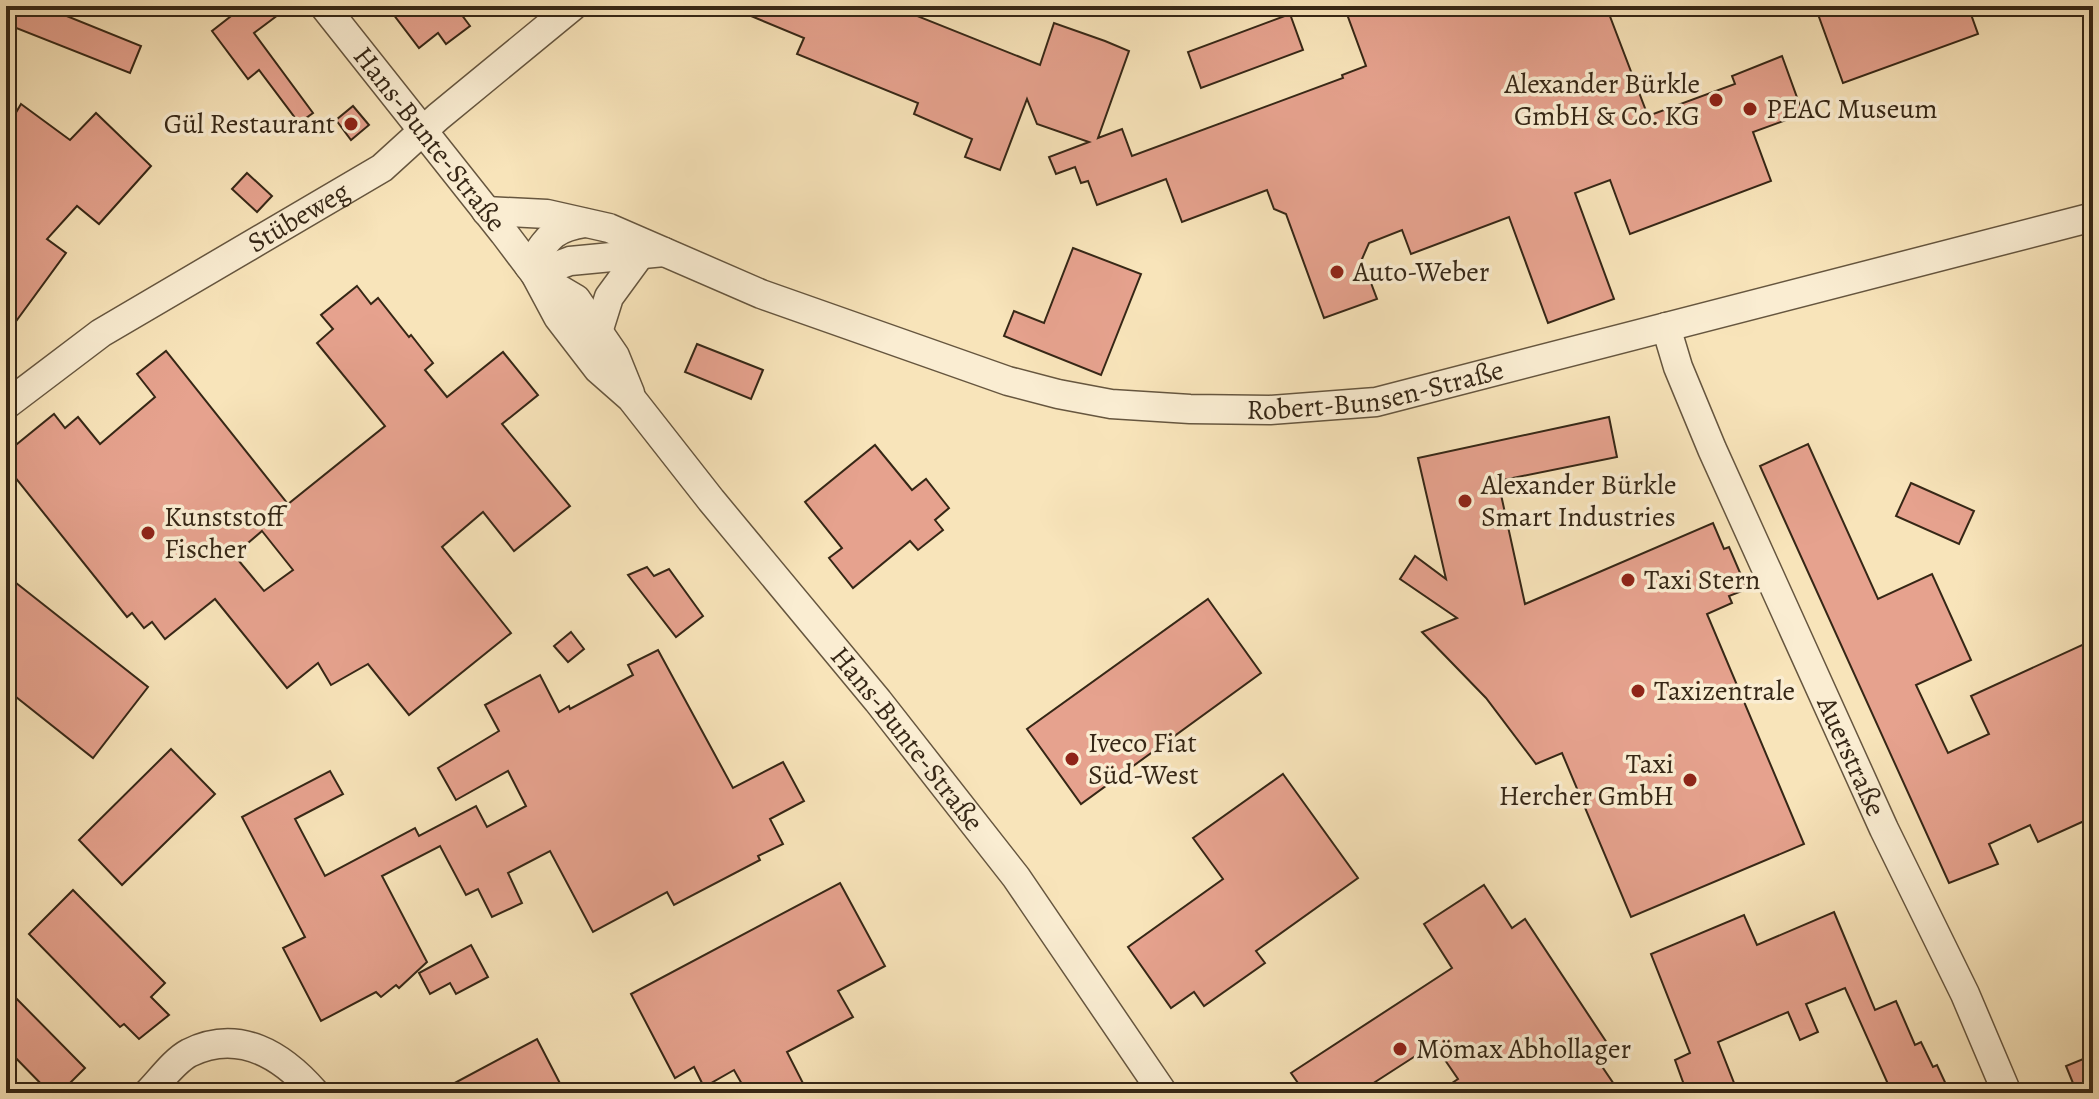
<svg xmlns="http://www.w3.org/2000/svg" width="2099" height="1099" viewBox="0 0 2099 1099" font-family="Alegreya,serif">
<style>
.building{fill:#e6a28e;stroke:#362716;stroke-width:2;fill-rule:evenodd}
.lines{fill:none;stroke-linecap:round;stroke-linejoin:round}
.minor-casing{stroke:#66563f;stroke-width:31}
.minor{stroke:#faedd2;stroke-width:28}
.poi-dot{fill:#8f2418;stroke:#faedd2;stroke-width:3}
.labels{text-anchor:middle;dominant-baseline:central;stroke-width:7;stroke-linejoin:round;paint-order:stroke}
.poi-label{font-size:28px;fill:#362716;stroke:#faedd2;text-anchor:start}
.street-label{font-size:28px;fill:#362716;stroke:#faedd2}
</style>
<rect width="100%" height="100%" fill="#f8e4ba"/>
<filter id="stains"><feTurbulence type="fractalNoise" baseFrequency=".0025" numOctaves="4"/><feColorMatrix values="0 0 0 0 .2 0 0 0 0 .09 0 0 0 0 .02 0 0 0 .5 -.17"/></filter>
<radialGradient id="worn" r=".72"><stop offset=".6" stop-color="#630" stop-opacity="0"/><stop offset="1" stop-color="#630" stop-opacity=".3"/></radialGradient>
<!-- building -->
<g class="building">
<polygon points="13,6 42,6 141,46 130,73 6,24"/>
<polygon points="244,6 290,6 254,33 313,113 299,123 259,70 248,79 212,31"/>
<polygon points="387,6 455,6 470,26 446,44 438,33 419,48"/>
<polygon points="727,6 903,6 902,10 1040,65 1054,23 1105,41 1129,51 1098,138 1122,129 1132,156 1343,78 1342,75 1366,66 1344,6 1606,6 1648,116 1735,84 1732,76 1782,56 1803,114 1753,132 1771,181 1630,234 1610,180 1575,193 1614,299 1548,323 1509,217 1411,254 1402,230 1369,243 1362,259 1377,299 1324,318 1286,214 1274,209 1267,190 1182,222 1166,179 1097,205 1088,181 1081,183 1075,167 1056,174 1049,157 1089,142 1037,124 1027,99 1000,170 965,157 972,139 914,114 918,103 797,54 804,38"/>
<polygon points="1815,6 1968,6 1978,34 1843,83"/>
<polygon points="1290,14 1303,50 1201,88 1188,52"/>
<polygon points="21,104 70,140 96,113 151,166 99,224 77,206 47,239 66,253 6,335 6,110 14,116"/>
<polygon points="353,106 369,125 351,140 336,120"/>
<polygon points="247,173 272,196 257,212 232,189"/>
<polygon points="1073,248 1141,274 1101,375 1004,336 1014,311 1044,323"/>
<path d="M357,286l14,18 7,-6 31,39 2,-2 22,28 -8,7 22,27 56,-45 35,43 -36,29 68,82 -56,45 -31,-39 -41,35 69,86 -102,82 -41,-51 -37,21 -13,-22 -31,25 -72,-89 -50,40 -13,-17 -8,6 -12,-15 -5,4 -121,-151v-13l48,-39 11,14 13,-11 22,27 55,-47 -18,-23 29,-23 122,153 97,-78 -68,-83 16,-14 -12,-14zM262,531l31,39 -29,21 -30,-36z"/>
<polygon points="697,344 763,370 751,399 685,372"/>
<polygon points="1609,417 1617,457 1498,481 1525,604 1713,523 1724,549 1729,547 1747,589 1729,596 1732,603 1707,614 1804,844 1631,917 1562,753 1536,764 1486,698 1422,632 1457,618 1400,579 1415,556 1446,579 1418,458"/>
<polygon points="1808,444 1878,599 1932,574 1971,660 1916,685 1948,753 1989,734 1971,696 2093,640 2093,817 2038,842 2030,825 1989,844 1998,864 1949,883 1760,466"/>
<polygon points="875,445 912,490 926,479 949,508 935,520 943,530 918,550 910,541 853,588 829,558 842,548 805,502"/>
<polygon points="1911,483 1974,511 1959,544 1896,516"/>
<polygon points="647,567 654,576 669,569 703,616 676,637 628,575"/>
<polygon points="6,575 148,687 93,758 6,689"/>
<polygon points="1208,599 1261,673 1081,804 1027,729"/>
<polygon points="571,632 584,649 568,662 554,646"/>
<polygon points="658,650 733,788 783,762 804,801 770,819 783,844 758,856 760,860 674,905 667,892 593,932 550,851 508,873 522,903 492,917 478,889 466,895 440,846 382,876 427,962 399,988 396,985 381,997 376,992 321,1021 283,948 305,937 242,817 330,771 343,794 295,819 325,876 415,828 419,836 476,806 487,827 526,806 508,771 456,800 438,768 499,731 485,705 540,675 559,712 569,706 570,709 633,675 628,665"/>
<polygon points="171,749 215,794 122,885 79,840"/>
<polygon points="1283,774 1358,878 1256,951 1265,963 1204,1006 1194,992 1171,1008 1128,947 1223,879 1193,838"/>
<polygon points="840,883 885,966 838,991 853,1017 787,1052 808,1093 747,1093 734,1070 704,1087 694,1067 675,1078 631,994"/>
<polygon points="1484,885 1512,928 1525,919 1615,1055 1601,1065 1620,1093 1437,1093 1458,1079 1434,1044 1358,1093 1305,1093 1291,1073 1452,968 1424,924"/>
<polygon points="73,890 165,983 151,997 169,1015 139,1039 124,1024 120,1027 29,934"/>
<polygon points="1834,912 1875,1010 1896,1001 1915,1045 1921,1042 1933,1067 1937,1065 1950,1093 1892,1093 1845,988 1806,1004 1818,1032 1800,1040 1788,1012 1718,1042 1738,1093 1687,1093 1675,1060 1690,1053 1651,954 1744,915 1757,945"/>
<polygon points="471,945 488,977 456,994 450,983 430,994 419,973"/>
<polygon points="6,988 85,1068 60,1093 50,1093 6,1048"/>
<polygon points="537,1039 565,1093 436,1093"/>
<polygon points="2093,1055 2093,1093 2077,1093 2066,1066"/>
</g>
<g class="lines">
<!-- minor casing -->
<g class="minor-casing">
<g id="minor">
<path id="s1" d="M324,6l180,227 31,41 23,43 40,52 33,29 80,102 167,201 138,176 147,216"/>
<path id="s2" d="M486,211l61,3 62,14 152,66 247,87 50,13 53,10 79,5 80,1 106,-8 717,-185"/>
<path d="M529,266c18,-26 22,-38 56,-43"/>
<polyline points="535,274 570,261 664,252"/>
<polyline points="537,276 576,299 615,356 630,393"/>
<path id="s3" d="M1666,327l12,40 34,82 172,380 81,165 42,99"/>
<polyline points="598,332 609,297 639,256"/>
<path id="s4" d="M6,405l95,-72 281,-165 56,-51 135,-111"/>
<path d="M148,1093c12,-12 26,-32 41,-40 50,-25 93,2 126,40"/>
</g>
</g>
<!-- minor -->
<use href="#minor" class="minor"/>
</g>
<!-- markers -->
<g class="poi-dot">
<circle cx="1716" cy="100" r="8"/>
<circle cx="1750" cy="109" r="8"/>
<circle cx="351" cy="124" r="8"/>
<circle cx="1337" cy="272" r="8"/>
<circle cx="1465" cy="501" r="8"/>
<circle cx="148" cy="533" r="8"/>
<circle cx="1628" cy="580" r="8"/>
<circle cx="1638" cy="691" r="8"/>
<circle cx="1072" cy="759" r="8"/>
<circle cx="1690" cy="780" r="8"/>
<circle cx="1400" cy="1049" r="8"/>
</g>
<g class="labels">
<!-- poi labels -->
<g class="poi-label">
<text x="1700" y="84" text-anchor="end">Alexander Bürkle<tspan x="1700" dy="32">GmbH &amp; Co. KG</tspan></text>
<text x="1766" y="109">PEAC Museum</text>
<text x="335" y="124" text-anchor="end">Gül Restaurant</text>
<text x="1353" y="272">Auto-Weber</text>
<text x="1481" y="485">Alexander Bürkle<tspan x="1481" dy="32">Smart Industries</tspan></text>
<text x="164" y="517">Kunststoff<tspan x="164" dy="32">Fischer</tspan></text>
<text x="1644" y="580">Taxi Stern</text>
<text x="1654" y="691">Taxizentrale</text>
<text x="1088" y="743">Iveco Fiat<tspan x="1088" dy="32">Süd-West</tspan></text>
<text x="1674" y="764" text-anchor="end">Taxi<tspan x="1674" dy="32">Hercher GmbH</tspan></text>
<text x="1416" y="1049">Mömax Abhollager</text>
</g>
<!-- street labels -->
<g class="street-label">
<text stroke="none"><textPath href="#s1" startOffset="170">Hans-Bunte-Straße</textPath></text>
<text stroke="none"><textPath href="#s4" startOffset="348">Stübeweg</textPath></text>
<text stroke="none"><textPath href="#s2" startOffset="924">Robert-Bunsen-Straße</textPath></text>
<text stroke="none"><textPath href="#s1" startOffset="938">Hans-Bunte-Straße</textPath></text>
<text stroke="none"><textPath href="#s3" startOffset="468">Auerstraße</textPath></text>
</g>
</g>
<!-- margin -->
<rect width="2099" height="1099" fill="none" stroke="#f8e4ba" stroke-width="32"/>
<rect x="8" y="8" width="2083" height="1083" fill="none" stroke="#362716" stroke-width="4"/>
<rect x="16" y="16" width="2067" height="1067" fill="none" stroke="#362716" stroke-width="2"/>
<rect width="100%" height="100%" filter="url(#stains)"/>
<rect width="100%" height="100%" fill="url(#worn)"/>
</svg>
